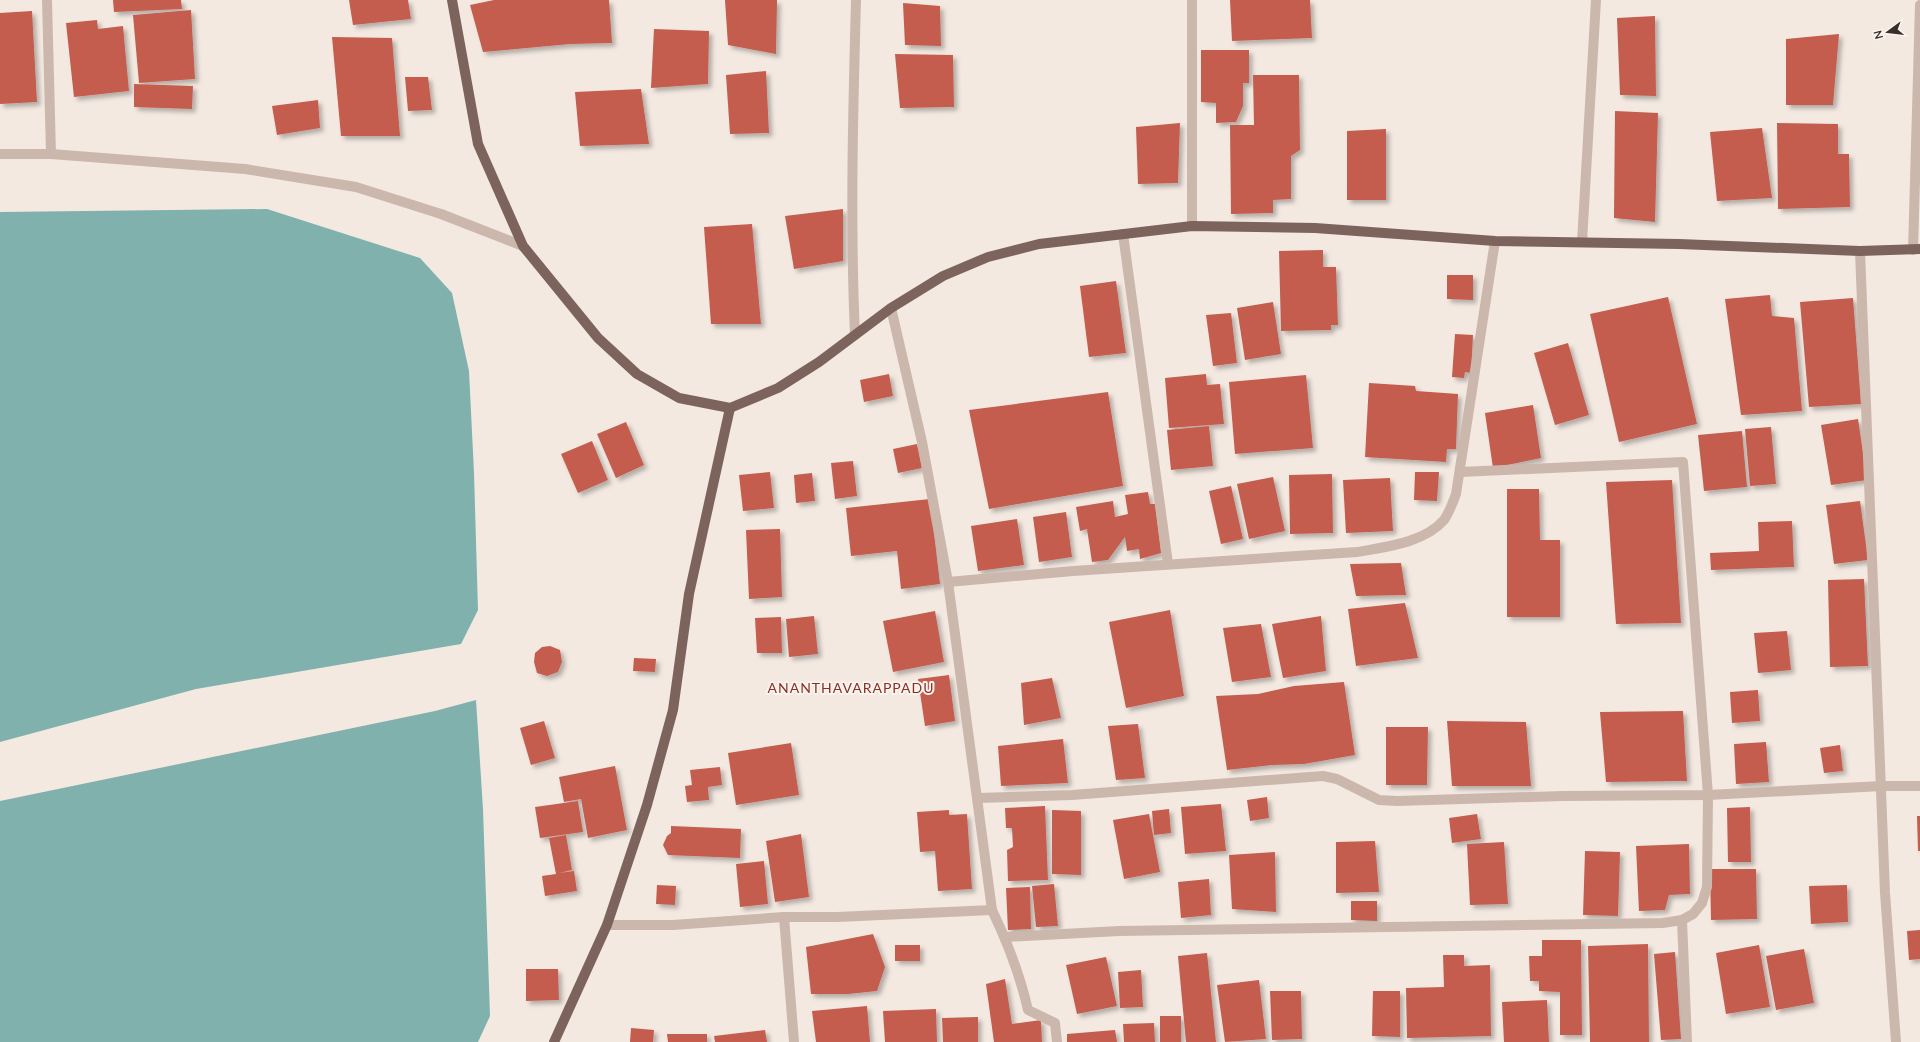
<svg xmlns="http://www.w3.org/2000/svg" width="1920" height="1042" viewBox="0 0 1920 1042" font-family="Lato,sans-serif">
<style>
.water{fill:#80b1ad}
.building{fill:#c45d4e;filter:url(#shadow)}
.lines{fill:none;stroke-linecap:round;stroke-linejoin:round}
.minor{stroke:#ccb7ad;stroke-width:10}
.major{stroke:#7c645d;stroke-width:10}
.labels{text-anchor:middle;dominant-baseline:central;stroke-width:4;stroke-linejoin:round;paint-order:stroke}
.quarter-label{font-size:14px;letter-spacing:1px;fill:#893125;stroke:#fbf3ee}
</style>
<defs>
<filter id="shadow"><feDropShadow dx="3.5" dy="3.5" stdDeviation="2" flood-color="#0004"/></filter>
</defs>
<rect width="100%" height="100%" fill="#f3e9e1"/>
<!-- water -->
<g class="water">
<polygon points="267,209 420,258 452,293 469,371 474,473 478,610 461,644 196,689 0,742 0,212"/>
<polygon points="476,700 483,809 490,1016 478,1042 0,1042 0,801 435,711"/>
</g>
<!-- building -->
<g class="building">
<polygon points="113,0 181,0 182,9 114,12"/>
<polygon points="349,0 408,0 411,19 353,25"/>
<polygon points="494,0 609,0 612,43 570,44 483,52 470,5"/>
<polygon points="725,0 777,0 776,54 728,45"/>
<polygon points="1230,0 1310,0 1312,38 1232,41"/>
<polygon points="903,3 940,6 941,46 905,45"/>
<polygon points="191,10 195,79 139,83 133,15"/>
<polygon points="32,11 37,102 0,104 0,13"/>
<polygon points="1655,16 1656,96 1620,95 1617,18"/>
<polygon points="97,20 98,29 123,26 129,91 74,97 66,23"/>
<polygon points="654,29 709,31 708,84 651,88"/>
<polygon points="1839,34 1833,105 1786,105 1786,39"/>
<polygon points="332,37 392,38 400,136 341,136"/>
<polygon points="1201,50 1249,50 1249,83 1243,83 1243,106 1236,122 1216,123 1216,103 1201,102"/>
<polygon points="895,54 953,55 954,107 900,108"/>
<polygon points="766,71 769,133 730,134 726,75"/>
<polygon points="1253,75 1299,75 1300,150 1291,156 1291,199 1273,200 1273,213 1231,214 1230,125 1254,125"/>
<polygon points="405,77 428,77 432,110 408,111"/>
<polygon points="134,84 193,86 192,109 134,107"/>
<polygon points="641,89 649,144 580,146 575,92"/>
<polygon points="318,100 320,128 277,135 272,106"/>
<polygon points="1615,111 1658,113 1655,222 1614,218"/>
<polygon points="1180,123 1178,183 1138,184 1136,127"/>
<polygon points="1777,123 1838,124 1838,154 1849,154 1850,207 1778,209"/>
<polygon points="1762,128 1772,198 1717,201 1710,132"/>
<polygon points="1386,129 1386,200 1347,200 1347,131"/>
<polygon points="843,209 843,261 794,269 785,216"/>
<polygon points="752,224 761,324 711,324 704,227"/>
<polygon points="1323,250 1323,267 1336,267 1338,325 1331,325 1331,330 1281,331 1279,251"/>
<polygon points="1447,275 1473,275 1473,300 1447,299"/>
<polygon points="1116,281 1126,353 1089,357 1080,286"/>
<polygon points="1770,295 1772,316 1794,318 1802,411 1741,415 1725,299"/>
<polygon points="1668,297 1697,424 1619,442 1590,314"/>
<polygon points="1853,298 1861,404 1809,407 1800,302"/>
<polygon points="1273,302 1281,354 1245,360 1237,308"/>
<polygon points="1231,313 1237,363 1213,366 1206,315"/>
<polygon points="1455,334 1473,335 1471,373 1465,372 1464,378 1452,377"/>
<polygon points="1568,343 1589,415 1555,425 1534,353"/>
<polygon points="889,374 893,396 864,402 860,380"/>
<polygon points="1206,374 1207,385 1220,384 1224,424 1169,428 1165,378"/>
<polygon points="1306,375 1313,448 1235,454 1229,382"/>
<polygon points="1369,383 1415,386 1416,391 1458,394 1456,449 1447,449 1446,462 1365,457"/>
<polygon points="1108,392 1123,486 989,509 969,410"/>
<polygon points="1533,405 1541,458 1493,468 1485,413"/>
<polygon points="1858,419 1867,480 1831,485 1821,425"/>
<polygon points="626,422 644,465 616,478 597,434"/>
<polygon points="1209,426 1213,466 1171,470 1167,430"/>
<polygon points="1771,427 1776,484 1750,486 1745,429"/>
<polygon points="1742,431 1747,487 1704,491 1698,435"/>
<polygon points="592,441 608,480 578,493 561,454"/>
<polygon points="917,444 922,468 898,473 893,449"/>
<polygon points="853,461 857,496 835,499 831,463"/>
<polygon points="770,472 774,508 743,511 739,475"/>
<polygon points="1415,472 1439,472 1437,501 1414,500"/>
<polygon points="812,473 815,501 796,503 794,475"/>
<polygon points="1332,474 1333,533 1290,534 1289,475"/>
<polygon points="1273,477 1285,531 1249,539 1237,484"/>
<polygon points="1390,478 1393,531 1346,533 1343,480"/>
<polygon points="1672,480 1681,623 1616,624 1606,482"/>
<polygon points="1231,486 1243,539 1221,544 1209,491"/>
<polygon points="1507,489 1539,489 1540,540 1560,540 1560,617 1507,617"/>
<polygon points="1148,492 1150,504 1155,504 1161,553 1140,559 1139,549 1127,551 1125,537 1108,560 1092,562 1087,529 1080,531 1076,507 1113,501 1115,517 1128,514 1125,495"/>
<polygon points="930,499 940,584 901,589 897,551 851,556 846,508"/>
<polygon points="1860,501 1868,560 1834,564 1826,505"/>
<polygon points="1066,512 1072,557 1039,562 1033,517"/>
<polygon points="1017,519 1024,565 978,571 971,526"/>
<polygon points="1792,521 1794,567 1711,570 1710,553 1759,551 1758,522"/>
<polygon points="780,529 782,597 749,599 746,530"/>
<polygon points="1401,563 1406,595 1356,596 1350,564"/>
<polygon points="1864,579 1868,666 1830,667 1828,580"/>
<polygon points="1405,603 1418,658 1356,666 1348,609"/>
<polygon points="1170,610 1184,696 1126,708 1109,622"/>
<polygon points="935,611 944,662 893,672 883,621"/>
<polygon points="814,616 818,654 789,657 786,619"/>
<polygon points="1321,616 1326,671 1283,678 1272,624"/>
<polygon points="781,617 782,653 757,653 755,618"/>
<polygon points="1261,624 1271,677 1232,682 1223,628"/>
<polygon points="1787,631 1791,670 1758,673 1754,633"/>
<polygon points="550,646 560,650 562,662 558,672 547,676 537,673 534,662 535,653 542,647"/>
<polygon points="634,658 656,659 655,672 633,671"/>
<polygon points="949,675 955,721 925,726 918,679"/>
<polygon points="1052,678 1061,718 1024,725 1021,683"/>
<polygon points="1344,682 1355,755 1304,764 1272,765 1227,770 1216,696 1258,694 1294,686"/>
<polygon points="1758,690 1760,721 1732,723 1730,692"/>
<polygon points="1683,711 1687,781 1606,782 1600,712"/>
<polygon points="544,721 555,758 531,765 520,728"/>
<polygon points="1447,721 1526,722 1531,786 1452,786"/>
<polygon points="1138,724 1145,778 1116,780 1108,726"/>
<polygon points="1386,727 1428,727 1427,785 1386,785"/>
<polygon points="1063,739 1068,783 1001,786 998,746"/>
<polygon points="1766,742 1769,782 1736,784 1734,744"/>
<polygon points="791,743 799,795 736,805 728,753"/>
<polygon points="1840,745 1843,771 1824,773 1820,748"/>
<polygon points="615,766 627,830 588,838 581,799 564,802 559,777"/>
<polygon points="720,767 722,785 708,787 709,800 687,802 685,786 692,785 690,770"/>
<polygon points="1267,797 1269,818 1250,821 1247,800"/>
<polygon points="578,801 583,832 540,838 535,807"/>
<polygon points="1221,804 1226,851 1185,854 1181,807"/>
<polygon points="1045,806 1048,880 1008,881 1007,850 1013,847 1012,828 1006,828 1005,808"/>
<polygon points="1750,807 1751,862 1728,862 1727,808"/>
<polygon points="1169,809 1171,833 1154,835 1152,811"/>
<polygon points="949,810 949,815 967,814 972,889 938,891 935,851 920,852 917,812"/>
<polygon points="1052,810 1081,811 1081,875 1052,874"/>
<polygon points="1149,814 1160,872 1124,879 1113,820"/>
<polygon points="1477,814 1481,839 1452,843 1449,818"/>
<polygon points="1917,816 1920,816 1920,851 1918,851"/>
<polygon points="671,826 741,829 740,858 668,855 663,845 667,836 671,833"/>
<polygon points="801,834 809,897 775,902 766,841"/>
<polygon points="566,835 572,870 559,873 574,871 577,891 545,896 542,876 556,874 549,838"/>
<polygon points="1375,841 1379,892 1336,893 1336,842"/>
<polygon points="1504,842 1508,904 1470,905 1467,844"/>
<polygon points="1689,844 1690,894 1669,895 1665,910 1639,911 1636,846"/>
<polygon points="1585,851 1620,852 1618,916 1583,915"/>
<polygon points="1275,852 1276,912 1232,909 1229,855"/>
<polygon points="764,861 768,904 740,907 736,864"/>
<polygon points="1710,869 1756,869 1757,919 1711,920"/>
<polygon points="1209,879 1211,915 1181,918 1178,882"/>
<polygon points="1054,884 1058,926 1036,927 1032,886"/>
<polygon points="657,885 676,886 675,905 656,904"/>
<polygon points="1847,885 1848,922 1811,924 1809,886"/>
<polygon points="1030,887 1031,929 1008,930 1006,888"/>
<polygon points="1351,901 1377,901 1377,921 1351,920"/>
<polygon points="1920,930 1920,959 1909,960 1907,931"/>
<polygon points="873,934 885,967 877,991 848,994 811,994 806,947"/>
<polygon points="1542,940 1581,940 1582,1035 1560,1035 1560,992 1539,991 1539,981 1530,981 1529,956 1542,956"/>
<polygon points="1648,944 1649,1042 1590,1042 1588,946"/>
<rect x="895" y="945" width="25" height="16"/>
<polygon points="1759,945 1770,1007 1726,1014 1716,953"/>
<polygon points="1804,949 1814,1003 1776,1010 1766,956"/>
<polygon points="1675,952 1681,1039 1661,1040 1654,954"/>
<polygon points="1207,953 1216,1042 1186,1042 1178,956"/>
<polygon points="1443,955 1464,955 1464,966 1490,965 1491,1036 1407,1038 1406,988 1444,987"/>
<polygon points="1106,957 1117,1006 1077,1014 1066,965"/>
<polygon points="526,969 558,969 559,1000 526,1001"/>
<polygon points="1141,970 1143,1007 1120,1008 1118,972"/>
<polygon points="1005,979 1012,1024 1041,1020 1042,1042 994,1042 986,984"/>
<polygon points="1259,980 1266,1039 1225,1042 1217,985"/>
<polygon points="1270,991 1301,991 1302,1039 1272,1040"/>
<polygon points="1373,991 1400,991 1400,1037 1372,1036"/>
<polygon points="1547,1000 1549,1042 1504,1042 1502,1002"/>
<polygon points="867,1006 870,1042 816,1042 812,1011"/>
<polygon points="936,1009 937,1042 885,1042 883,1011"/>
<rect x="1160" y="1016" width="21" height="26"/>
<polygon points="978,1017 978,1042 943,1042 942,1018"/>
<polygon points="1154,1023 1155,1042 1124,1042 1123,1024"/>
<polygon points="631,1028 654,1030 653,1042 630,1042"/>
<polygon points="765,1030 767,1042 715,1042 714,1036"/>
<polygon points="1115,1030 1117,1042 1067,1042 1067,1034"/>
<polygon points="667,1034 707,1034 707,1042 668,1042"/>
</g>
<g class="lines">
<!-- minor -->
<g class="minor">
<polyline points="47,0 51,154"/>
<polyline points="1192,0 1192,226"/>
<polyline points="0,154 51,154 245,169 356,187 441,214 523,246"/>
<polyline points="1123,234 1168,564"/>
<polyline points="1582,242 1596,0"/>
<polyline points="1913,250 1920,5"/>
<polyline points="1860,251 1885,893 1896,1042"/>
<path d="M891,308l31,134 26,140 44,328c16,33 28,65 36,100l27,13 2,19"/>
<path d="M855,335c-5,-112 -2,-223 1,-335"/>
<path d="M948,582l125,-11 284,-19c28,-5 67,-9 87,-32 5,-7 9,-18 12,-26l39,-253"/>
<polyline points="978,798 1072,795 1323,776 1337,779 1379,800 1397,801 1563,796 1708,795 1882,786 1920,786"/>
<polyline points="784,917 794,1042"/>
<polyline points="1682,920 1687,1042"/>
<polyline points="607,925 673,925 784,917 837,917 992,910"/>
<polyline points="1005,937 1119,931 1663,923 1682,920 1693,914 1702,903 1707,887 1708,795 1683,462 1460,472"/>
</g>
<!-- major -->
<g class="major">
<polyline points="452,0 478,144 523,246 598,338 637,374 679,398 730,408 778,388 819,362 891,308 943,276 988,257 1039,244 1192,226 1315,228 1495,241 1679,244 1860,251 1920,249"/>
<polyline points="554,1042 607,925 647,805 673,710 689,594 730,408"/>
</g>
</g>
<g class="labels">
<!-- quarter labels -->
<g class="quarter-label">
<text x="851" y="687">ANANTHAVARAPPADU</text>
</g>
</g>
<!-- north arrow -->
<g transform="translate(1888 32) rotate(255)" stroke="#fbf3ee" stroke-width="3" paint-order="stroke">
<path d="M0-3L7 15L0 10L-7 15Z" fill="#3a2e2b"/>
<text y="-6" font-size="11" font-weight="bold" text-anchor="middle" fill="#3a2e2b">N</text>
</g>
</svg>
